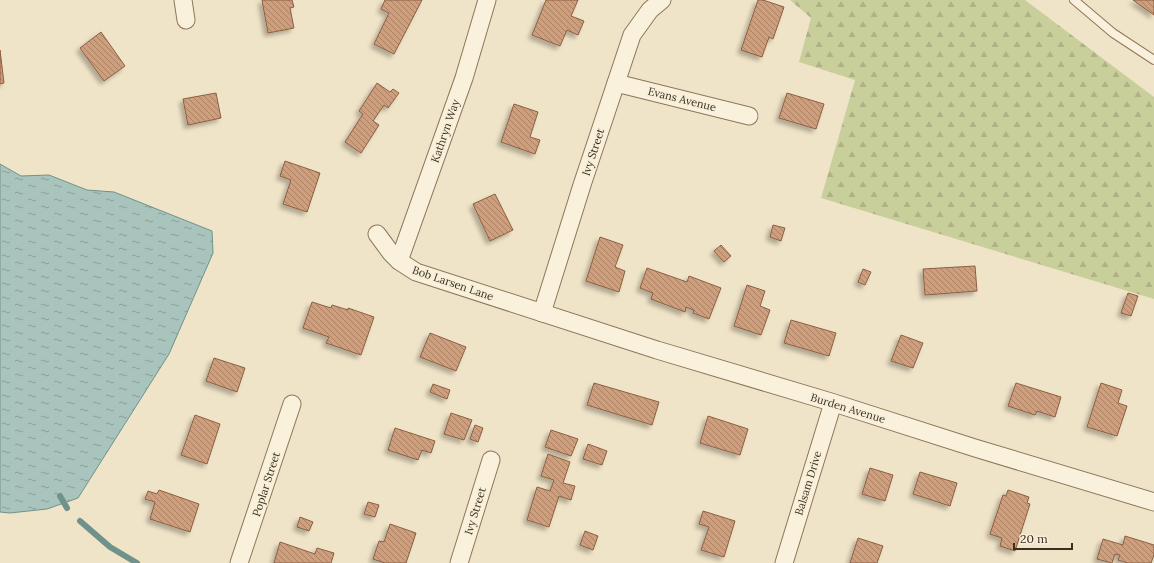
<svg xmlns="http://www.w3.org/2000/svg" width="1154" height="563" viewBox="0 0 1154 563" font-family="Lora,serif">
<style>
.forest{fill:url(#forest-firs)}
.water{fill:url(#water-ripples);stroke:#6f938a}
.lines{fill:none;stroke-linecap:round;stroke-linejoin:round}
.stream{stroke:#6f938a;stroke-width:6}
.building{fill:url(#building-back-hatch);stroke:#8d5f41;filter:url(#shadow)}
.service-casing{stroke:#8d765c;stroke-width:10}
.minor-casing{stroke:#8d765c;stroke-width:19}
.service{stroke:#faf1dc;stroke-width:8}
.minor{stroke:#faf1dc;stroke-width:17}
.labels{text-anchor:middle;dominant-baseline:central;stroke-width:3;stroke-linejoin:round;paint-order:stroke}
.street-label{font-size:11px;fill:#3d2e20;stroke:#f7eed8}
</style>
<defs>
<pattern id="forest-firs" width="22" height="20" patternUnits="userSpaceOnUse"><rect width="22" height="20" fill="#c9cf9b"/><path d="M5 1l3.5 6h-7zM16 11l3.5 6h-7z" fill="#aeb285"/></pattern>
<pattern id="water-ripples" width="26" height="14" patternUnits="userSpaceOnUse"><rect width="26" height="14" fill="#a9c4bc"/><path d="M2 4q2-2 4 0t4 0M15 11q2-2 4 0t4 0" fill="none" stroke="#8ba098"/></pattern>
<pattern id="building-back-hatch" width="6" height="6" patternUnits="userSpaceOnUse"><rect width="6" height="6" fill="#cf9f7d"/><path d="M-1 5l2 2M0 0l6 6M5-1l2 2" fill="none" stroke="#a98266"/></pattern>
<filter id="shadow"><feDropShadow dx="-3.5" dy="3.5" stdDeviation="2" flood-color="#0004"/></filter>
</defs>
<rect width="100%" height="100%" fill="#f0e4c8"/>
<!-- forest -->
<polygon class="forest" points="790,0 1025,0 1154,97 1154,299 821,198 855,80 799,62 811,18"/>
<!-- water -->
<polygon class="water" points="0,164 21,176 49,175 87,190 114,192 212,231 213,253 169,354 78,498 47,509 10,513 0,512"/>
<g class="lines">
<!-- stream -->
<g class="stream">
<polyline points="60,496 67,508"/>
<polyline points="80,521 110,547 137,563"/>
</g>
</g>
<!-- building -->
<g class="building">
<polygon points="262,0 292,0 294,7 290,8 294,28 268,33"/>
<polygon points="385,0 422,0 394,54 374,44 389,13 381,9"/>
<polygon points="546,0 578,0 571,16 584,21 578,35 567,30 560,46 532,35"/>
<polygon points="758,0 763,0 784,7 773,39 769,37 762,57 741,50"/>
<polygon points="1133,0 1154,0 1154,15"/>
<polygon points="101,32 125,66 104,81 80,48"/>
<polygon points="0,50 4,83 0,84"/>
<polygon points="377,83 390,92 393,89 399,93 388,108 384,105 373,121 379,125 361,153 345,142 363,114 359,111"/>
<polygon points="216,93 221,118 188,125 183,99"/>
<polygon points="787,93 824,104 816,129 779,118"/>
<polygon points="514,104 538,112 530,137 540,140 535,154 501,142"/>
<polygon points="285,161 320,173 307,212 283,204 291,180 280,176"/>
<polygon points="495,194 513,230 490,241 473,204"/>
<polygon points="773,225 785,228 781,241 770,237"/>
<polygon points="600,237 623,245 615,267 625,271 619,292 586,281"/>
<polygon points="721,245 731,256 724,262 714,251"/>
<polygon points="975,266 977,291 925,295 923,269"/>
<polygon points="647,268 687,282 689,276 721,288 709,319 693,313 694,310 686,307 685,312 651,299 653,293 640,288"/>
<polygon points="863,269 871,272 865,285 858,282"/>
<polygon points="747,285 765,291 760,306 770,310 761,335 734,326"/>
<polygon points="1128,293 1138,296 1131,316 1121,313"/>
<polygon points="312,302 331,308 332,305 348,310 348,308 374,317 361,355 326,343 329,337 303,328"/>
<polygon points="791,320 836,333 829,356 784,343"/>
<polygon points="430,333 466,347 456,371 420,357"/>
<polygon points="901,335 923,343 913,368 891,361"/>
<polygon points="214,358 245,368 237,392 206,381"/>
<polygon points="594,383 659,402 652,425 587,405"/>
<polygon points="1016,383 1061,397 1055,417 1037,411 1035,415 1008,406"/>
<polygon points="1101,383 1122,390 1118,403 1127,406 1117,436 1087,427"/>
<polygon points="433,384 450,390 447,399 430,392"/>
<polygon points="451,413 472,420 464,440 444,434"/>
<polygon points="195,415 220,424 207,464 181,455"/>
<polygon points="708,416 748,429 740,455 700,443"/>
<polygon points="475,425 483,428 478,442 470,439"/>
<polygon points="395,428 435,441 431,453 422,450 418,460 388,450"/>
<polygon points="551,430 578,439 571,456 545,447"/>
<polygon points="588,444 607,451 602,465 583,459"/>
<polygon points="548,454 570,462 563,483 575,486 571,500 559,496 549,527 527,520 537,487 550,491 554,480 541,476"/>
<polygon points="870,468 893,475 885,501 862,494"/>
<polygon points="920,472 957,483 950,506 913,494"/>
<polygon points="159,490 199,504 190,532 150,519 155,502 145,499 148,491 157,494"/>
<polygon points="1008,490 1029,497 1027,503 1030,504 1015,551 1000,546 1002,538 990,534 1003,495 1006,496"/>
<polygon points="368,502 379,505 375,517 364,514"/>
<polygon points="703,511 735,521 724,557 701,550 709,527 699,524"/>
<polygon points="300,517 313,522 309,531 297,527"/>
<polygon points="390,524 416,533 406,563 385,563 373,559 379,541 384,542"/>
<polygon points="585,531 598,536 593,550 580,545"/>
<polygon points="1125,536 1154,545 1154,555 1151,563 1128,563 1118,560 1120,555 1115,554 1112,563 1097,559 1103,539 1123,545"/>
<polygon points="858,538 883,546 877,563 850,563"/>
<polygon points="280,542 315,554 317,548 334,553 331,563 274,563"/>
</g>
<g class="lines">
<!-- service casing -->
<g class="service-casing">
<polyline id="service" points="1074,0 1113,33 1154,60"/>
</g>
<!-- minor casing -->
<g class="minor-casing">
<g id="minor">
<polyline points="183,0 186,20"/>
<polyline points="616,83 749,116"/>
<polyline points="377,234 391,253 399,261 416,272 657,350 831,402 975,448 1154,502"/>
<polyline points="399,261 464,78 487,0"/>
<polyline points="542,313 582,185 632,35 650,10 662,0"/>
<polyline points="239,563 292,404"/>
<polyline points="459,563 491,460"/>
<polyline points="784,563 833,403"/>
</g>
</g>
<!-- service -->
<use href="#service" class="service"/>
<!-- minor -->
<use href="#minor" class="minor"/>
</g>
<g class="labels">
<!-- street labels -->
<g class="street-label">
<text transform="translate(682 99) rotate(14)">Evans Avenue</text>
<text transform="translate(445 131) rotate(-71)">Kathryn Way</text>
<text transform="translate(593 152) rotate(-72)">Ivy Street</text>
<text transform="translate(453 283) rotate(19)">Bob Larsen Lane</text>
<text transform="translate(848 408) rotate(17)">Burden Avenue</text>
<text transform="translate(808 483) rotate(-73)">Balsam Drive</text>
<text transform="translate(266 484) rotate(-72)">Poplar Street</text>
<text transform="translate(475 511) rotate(-73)">Ivy Street</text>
</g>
</g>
<!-- scale -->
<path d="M1014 543v6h58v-6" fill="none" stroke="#3d2e20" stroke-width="2"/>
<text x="1020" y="543" font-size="12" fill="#3d2e20" stroke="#f7eed8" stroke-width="3" paint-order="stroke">20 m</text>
</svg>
